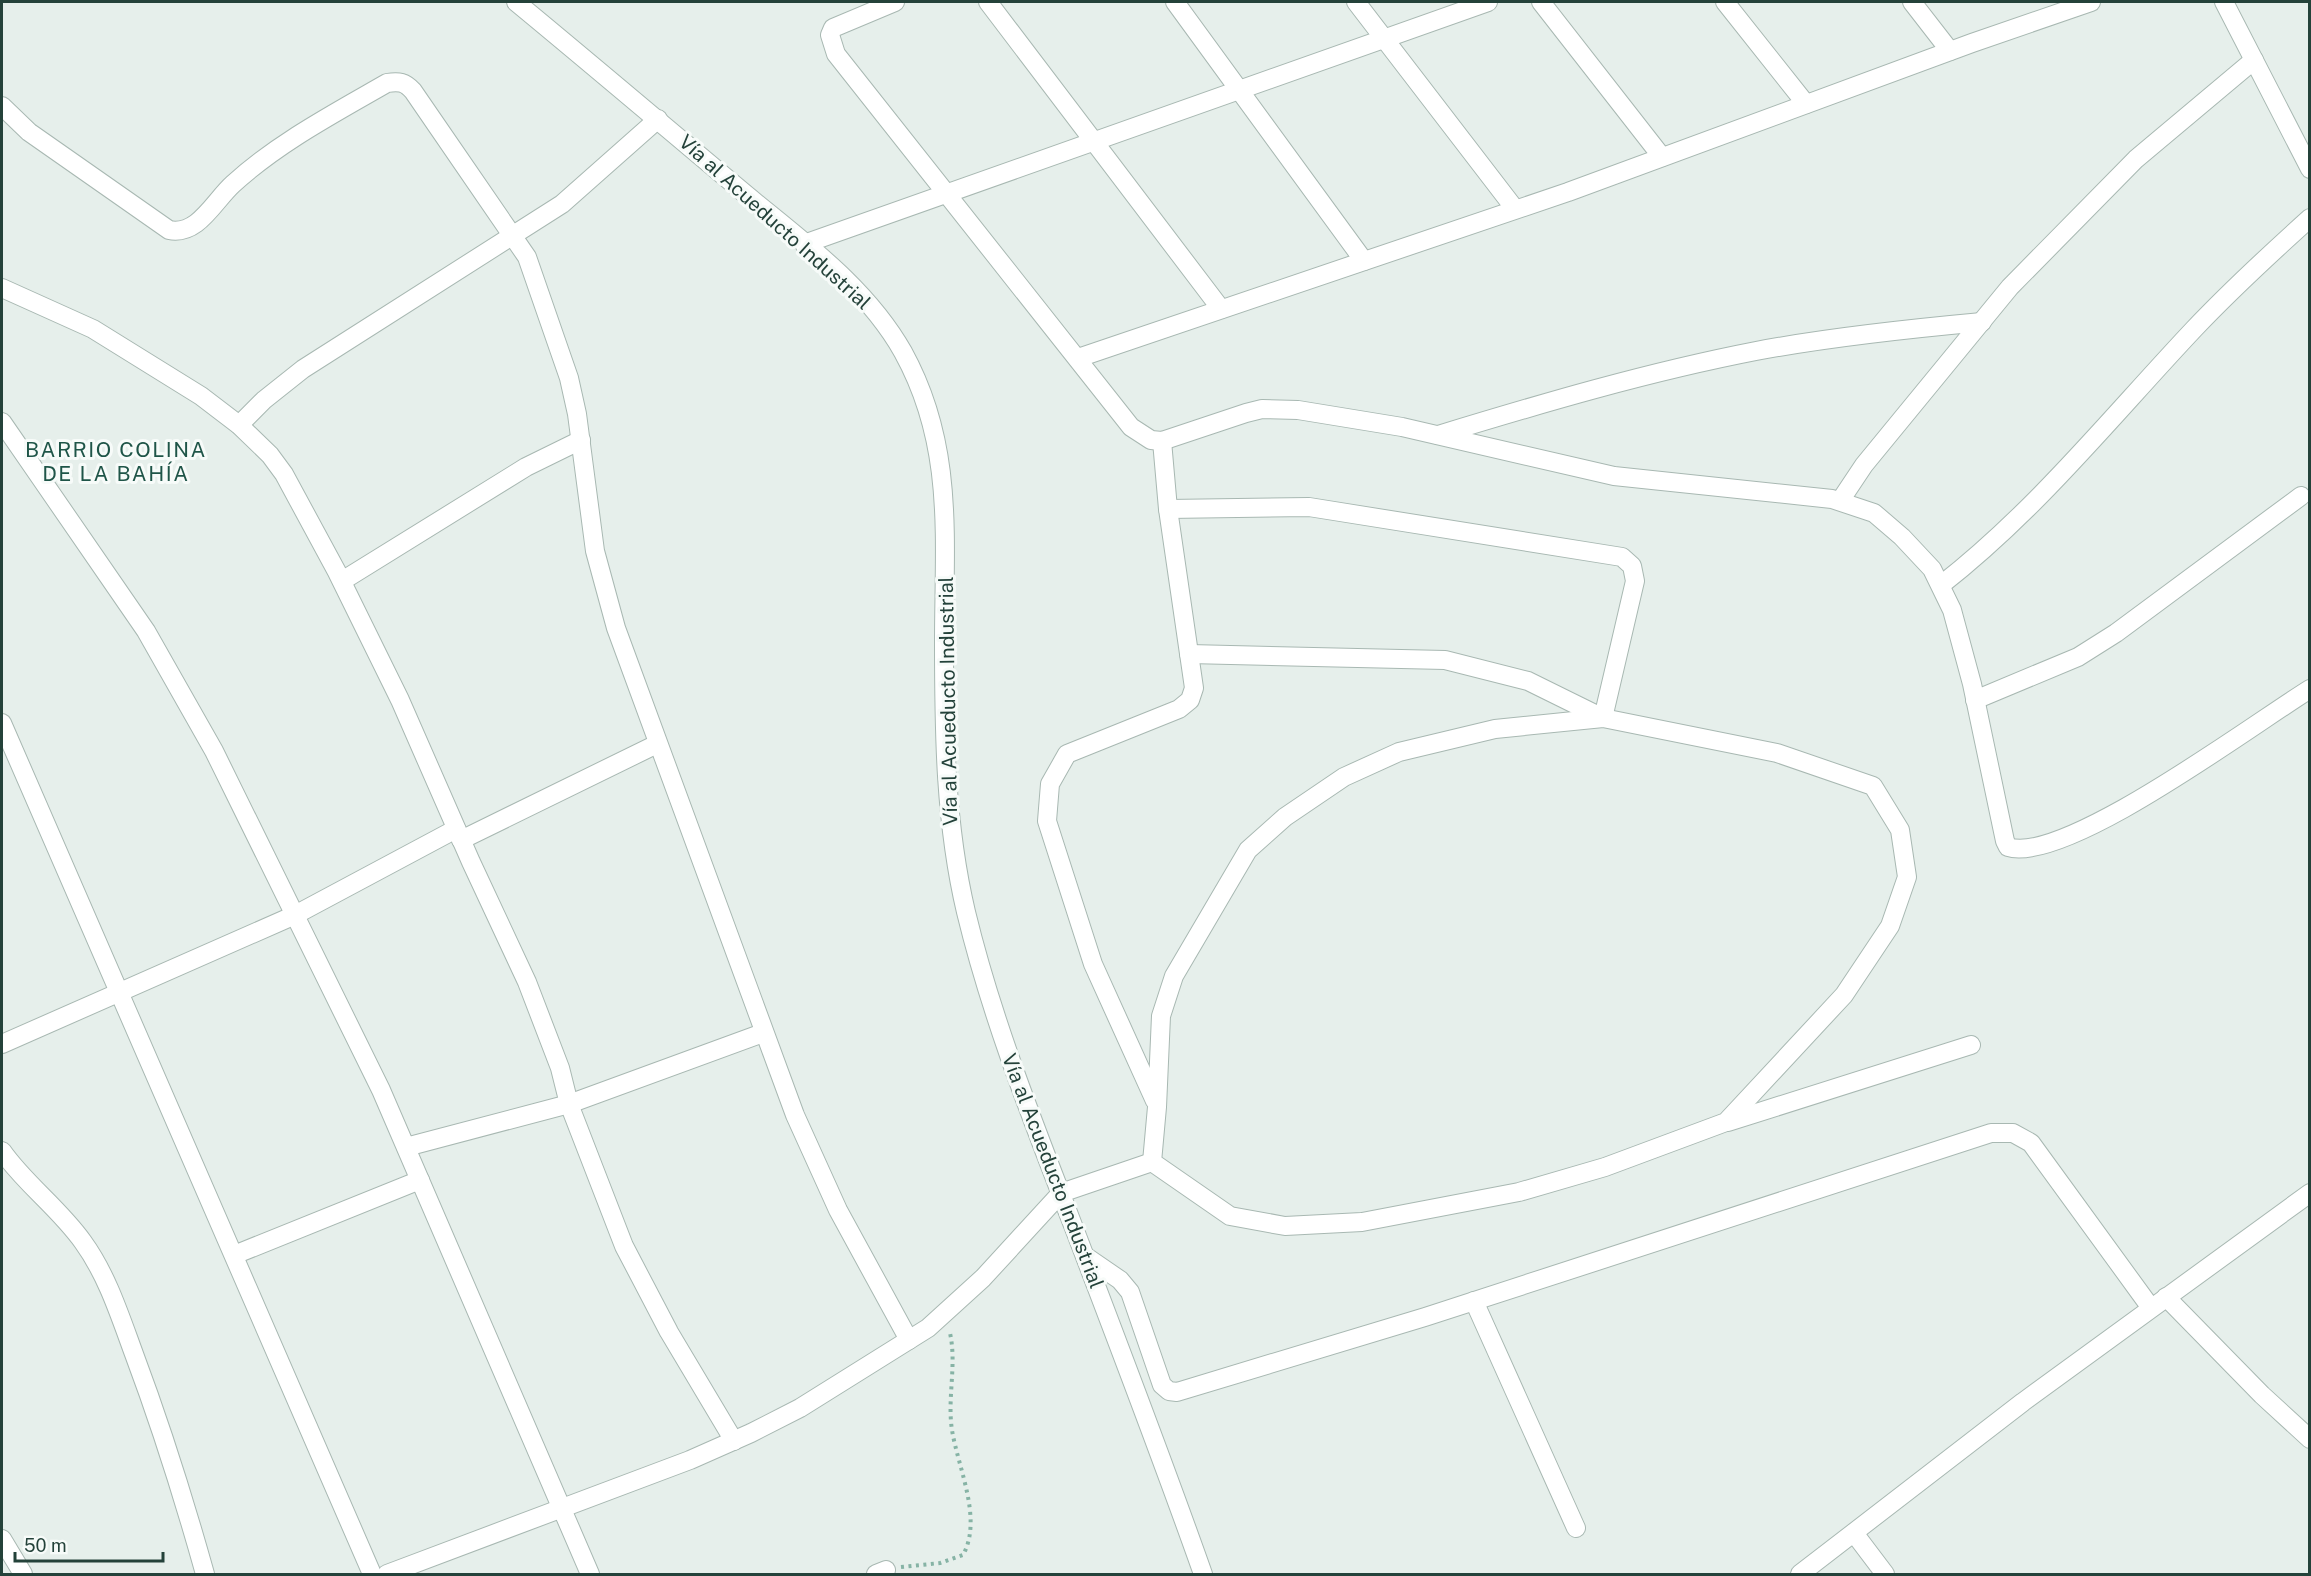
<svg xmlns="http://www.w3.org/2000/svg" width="2311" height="1576" viewBox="0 0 2311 1576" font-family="'Public Sans',sans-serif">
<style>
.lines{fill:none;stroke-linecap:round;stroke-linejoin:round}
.street-casing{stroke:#a8b8b2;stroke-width:20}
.path{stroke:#86b3a5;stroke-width:4;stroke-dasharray:3 4.5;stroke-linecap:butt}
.street{stroke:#fff;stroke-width:18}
.labels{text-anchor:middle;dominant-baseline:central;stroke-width:6;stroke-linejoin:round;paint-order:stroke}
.street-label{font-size:20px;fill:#24423a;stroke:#f7fbf9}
.neighbourhood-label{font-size:21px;letter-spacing:1.5px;fill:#1f5548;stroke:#f7fbf9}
</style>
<rect width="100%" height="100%" fill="#e6efeb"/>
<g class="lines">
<!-- street casing -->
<g class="street-casing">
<g id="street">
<path d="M516,2c74,61 147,123 221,185 59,50 127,96 166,165 52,94 41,187 41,290 0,91 1,181 22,270 26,108 68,212 108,316 44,115 88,230 129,346"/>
<path d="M895,2l-62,26 -3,7 6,19 295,373 20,13 11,1 84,-28 16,-4 36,1 104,17 212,49 218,23 42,14 28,24 30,32 20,41 20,74 33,157 3,6c57,18 248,-125 302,-158"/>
<polyline points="988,2 1221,309"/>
<polyline points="1175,2 1364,261"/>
<polyline points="1356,2 1515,209"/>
<polyline points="1541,2 1662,157"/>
<polyline points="1725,2 1806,104"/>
<polyline points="1912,2 1950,51"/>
<polyline points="2224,2 2310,169"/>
<path d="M2,106l27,26 140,98c29,6 45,-29 64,-46 45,-41 100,-70 154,-101 12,-2 18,-1 26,8l114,166 42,121 8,36 18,137 21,77 179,487 43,95 71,130"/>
<polyline points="804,244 1488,2"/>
<polyline points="2,288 93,329 201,396 239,425 270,455 284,474 337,572 400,700 471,862 527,982 560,1068 569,1104 624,1246 669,1332 734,1441"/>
<polyline points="1078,358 1568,192 1972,43 2091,2"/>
<polyline points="2,422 146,631 214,751 381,1090 590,1574"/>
<polyline points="239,425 264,400 303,369 562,204 658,119"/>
<path d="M1438,435c105,-32 210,-63 318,-84 74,-14 150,-22 226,-29"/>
<polyline points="1840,501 1864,465 2010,287 2136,159 2254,60"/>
<polyline points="1168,509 1309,507 1622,557 1632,566 1635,581 1603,718 1528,681 1445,660 1189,654"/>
<polyline points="342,581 526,467 581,440"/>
<path d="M1941,585c95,-74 171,-169 253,-256 37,-39 76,-75 116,-111"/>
<polyline points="1975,700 2078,657 2116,633 2301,496"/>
<polygon points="1603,718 1777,753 1873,786 1900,830 1907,877 1890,926 1844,995 1726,1122 1605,1167 1519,1192 1362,1222 1285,1226 1230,1216 1152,1162 1157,1107 1161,1016 1174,976 1248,850 1285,817 1344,777 1399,752 1495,729"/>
<polyline points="2,723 372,1574"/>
<polyline points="461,840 657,744"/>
<polyline points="2,1044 295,915 456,829"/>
<polyline points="1155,1101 1093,964 1047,821 1050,784 1067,754 1179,709 1190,700 1194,688 1168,509 1162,441"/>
<polyline points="1728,1122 1971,1045"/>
<polyline points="406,1147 569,1104 763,1033"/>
<path d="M2,1151c23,33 57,57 81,91 24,33 37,74 51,112 27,72 50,145 71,220"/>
<polyline points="234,1255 420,1180"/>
<polyline points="1085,1256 1120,1280 1130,1292 1162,1385 1169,1391 1177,1392 1425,1317 1991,1133 2013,1133 2031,1143 2151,1308"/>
<polyline points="2166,1297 2262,1395 2310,1439"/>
<polyline points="1474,1301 1576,1528"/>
<polyline points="1854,1533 1885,1574"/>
<polyline points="2,1539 23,1574"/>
<polyline points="387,1574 690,1460 751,1433 800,1408 928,1328 983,1278 1061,1193 1152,1162"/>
<polyline points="876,1574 886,1570"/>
<polyline points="1800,1574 2023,1402 2310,1193"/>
</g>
</g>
<!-- path -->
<path class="path" d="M901,1567l39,-4 23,-8c20,-36 -5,-87 -11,-125 -5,-32 5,-65 -2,-97"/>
<!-- street -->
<use href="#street" class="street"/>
</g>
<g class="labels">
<!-- street labels -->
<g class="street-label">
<text transform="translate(775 222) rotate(42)">Vía al Acueducto Industrial</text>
<text transform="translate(948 701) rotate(-91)">Vía al Acueducto Industrial</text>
<text transform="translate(1053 1171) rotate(69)">Vía al Acueducto Industrial</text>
</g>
<!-- neighbourhood labels -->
<g class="neighbourhood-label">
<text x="116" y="449">BARRIO COLINA<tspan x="116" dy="24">DE LA BAHÍA</tspan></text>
</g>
</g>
<!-- border -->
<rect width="2311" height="1576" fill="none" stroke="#24423a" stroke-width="6"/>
<!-- scale -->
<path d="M15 1552v9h148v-9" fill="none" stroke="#24423a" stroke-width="3"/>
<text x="24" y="1552" font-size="18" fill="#24423a" stroke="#f7fbf9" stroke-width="4.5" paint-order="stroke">50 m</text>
</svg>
